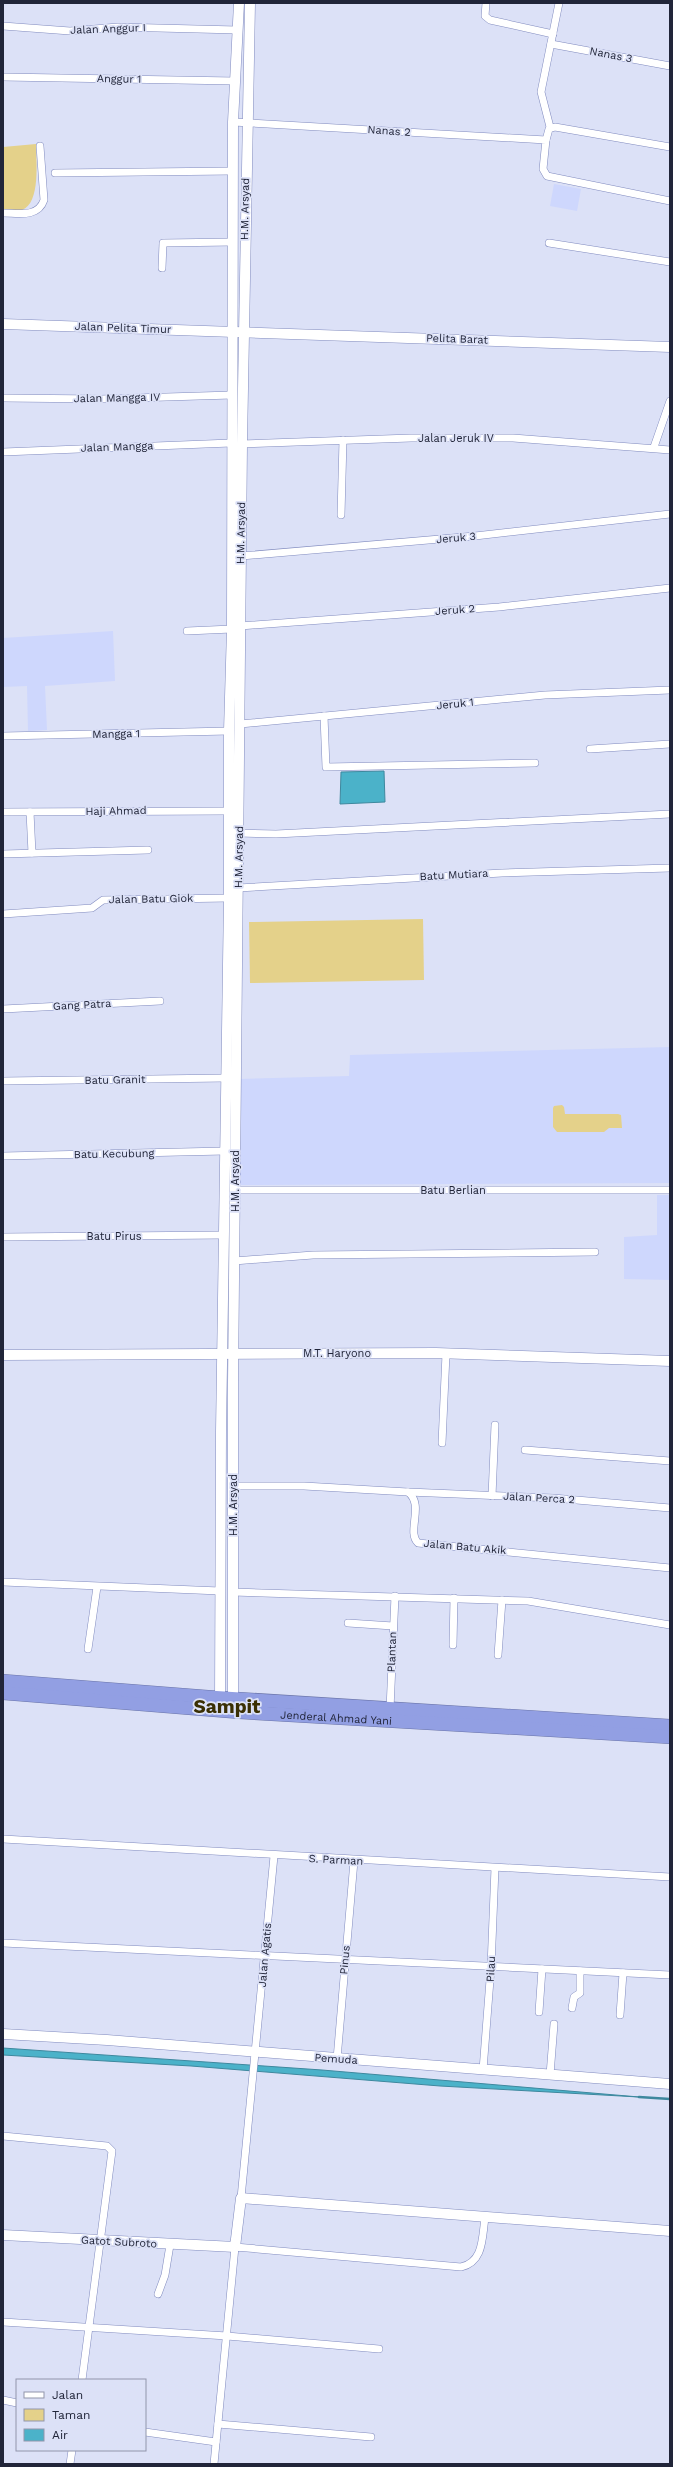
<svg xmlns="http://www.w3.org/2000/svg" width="673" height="2467" viewBox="0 0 673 2467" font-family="'Work Sans',sans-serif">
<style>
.built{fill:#ced7fd}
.green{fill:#e4d18a}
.water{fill:#4bb2c9;stroke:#3e889e}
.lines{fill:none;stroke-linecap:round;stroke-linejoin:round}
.stream{stroke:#3e889e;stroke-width:2.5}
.street-casing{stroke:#818bbf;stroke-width:8}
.secondary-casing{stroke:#818bbf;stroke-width:11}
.highway-casing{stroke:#6a74a8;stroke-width:14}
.street{stroke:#fff;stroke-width:7}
.secondary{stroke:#fff;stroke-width:10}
.highway{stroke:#929fe3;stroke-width:13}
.labels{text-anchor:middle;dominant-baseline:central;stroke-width:3.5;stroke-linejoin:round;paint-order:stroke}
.street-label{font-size:11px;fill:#212539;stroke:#dce1f7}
.town-label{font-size:19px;font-weight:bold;fill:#3a2f04;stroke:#dce1f7}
</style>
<rect width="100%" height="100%" fill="#dce1f7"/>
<!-- built -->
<g class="built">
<polygon points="554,184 581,189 577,211 550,206"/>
<polygon points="113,631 115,681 45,686 47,730 28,731 27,686 3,687 3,638"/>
<polygon points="670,1047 670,1183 237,1185 239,1079 349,1076 350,1055"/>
<polygon points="657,1195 670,1195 670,1280 624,1279 624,1237 657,1235"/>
</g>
<!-- green -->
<g class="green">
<path d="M36,144c0,16 5,59 -14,66 -6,2 -13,1 -19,2v-65z"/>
<polygon points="423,919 424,980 250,983 249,922"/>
<polygon points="562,1105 564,1107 565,1114 618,1114 621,1115 622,1128 609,1128 604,1132 557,1132 553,1127 553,1108 554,1106"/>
</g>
<!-- water -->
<g class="water">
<polygon points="384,771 385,802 340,804 341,772"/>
<polygon points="3,2048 322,2070 639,2097 440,2086 191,2066 3,2055"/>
</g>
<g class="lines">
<!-- stream -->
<polyline class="stream" points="639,2097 670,2099"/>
<!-- street casing -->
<g class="street-casing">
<g id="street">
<polyline points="486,3 485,16 490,20 553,34"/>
<polyline points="3,26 70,31 118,27 237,30"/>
<polyline points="551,44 670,66"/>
<polyline points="3,77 235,81"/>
<polyline points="233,122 546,140 543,169 547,176 670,201"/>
<polyline points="550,127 541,92 559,3"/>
<polyline points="546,140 549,129 555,127 670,147"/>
<polyline points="55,173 233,171"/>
<path d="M3,213c15,0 35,5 41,-13l-4,-54"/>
<polyline points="549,243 670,262"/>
<polyline points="162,268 163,243 233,242"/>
<polyline points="3,398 101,399 232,395"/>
<polyline points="242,444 411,438 513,438 670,450"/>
<polyline points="654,447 670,401"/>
<polyline points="3,452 231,443"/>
<polyline points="341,515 343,440"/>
<polyline points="241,556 475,536 670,514"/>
<polyline points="240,626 499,607 670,588"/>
<polyline points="187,631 232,629"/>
<polyline points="324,716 326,767 535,763"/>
<polyline points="240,724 545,695 670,690"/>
<polyline points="3,736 229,731"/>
<polyline points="590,749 670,744"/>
<polyline points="3,812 228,811"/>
<polyline points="30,812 32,853"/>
<polyline points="239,833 276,834 670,814"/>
<polyline points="3,854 148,850"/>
<polyline points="238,888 502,873 670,868"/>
<polyline points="3,914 92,908 103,900 229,898"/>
<polyline points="3,1009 160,1001"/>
<polyline points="3,1081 226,1078"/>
<polyline points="3,1156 225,1151"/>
<polyline points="235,1190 670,1190"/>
<polyline points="3,1237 224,1235"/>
<polyline points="234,1261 313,1255 595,1252"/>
<polyline points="442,1443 446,1354"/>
<polyline points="525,1450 670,1461"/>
<path d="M233,1486h71l104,6c17,13 -2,40 10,51l252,25"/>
<polyline points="408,1492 553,1498 670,1508"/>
<polyline points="492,1496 495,1425"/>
<polyline points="3,1582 220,1591"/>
<polyline points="233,1592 528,1601 670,1625"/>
<polyline points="348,1623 393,1626"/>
<polyline points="453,1645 454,1598"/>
<polyline points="88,1649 97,1587"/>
<polyline points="498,1655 502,1600"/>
<polyline points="390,1709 395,1596"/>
<polyline points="3,1839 670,1877"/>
<polyline points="3,1943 670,1975"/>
<polyline points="572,2008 574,1997 580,1993 580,1971"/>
<polyline points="539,2012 542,1969"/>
<polyline points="620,2015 623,1973"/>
<polyline points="337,2059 354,1861"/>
<polyline points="483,2070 491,1967 495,1868"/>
<polyline points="550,2075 554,2024"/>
<polyline points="3,2136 107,2146 112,2151 82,2380"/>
<polyline points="241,2198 274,1856"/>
<polyline points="158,2294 165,2275 170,2245"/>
<polyline points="3,2322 227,2336 379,2349"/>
<polyline points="3,2400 17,2403"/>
<polyline points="218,2424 371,2437"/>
<polyline points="145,2432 216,2442"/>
<polyline points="70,2464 72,2450"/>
<path d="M214,2464l21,-217 226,20c23,-5 21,-30 24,-49"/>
</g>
</g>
<!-- secondary casing -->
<g class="secondary-casing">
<g id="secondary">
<polyline points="3,324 670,347"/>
<polyline points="3,1355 436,1353 670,1361"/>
<polyline points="220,1704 221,1432 229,898 229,731 232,629 233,122 239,3"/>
<polyline points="233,1705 233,1383 242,444 250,3"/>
<polyline points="3,2034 107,2040 670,2084"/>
<polyline points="3,2235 235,2247 241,2198 670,2231"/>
</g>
</g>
<!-- highway casing -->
<g class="highway-casing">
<g id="highway">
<polyline points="3,1681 208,1697 670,1726"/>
<path id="s1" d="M3,1693l236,19 431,25"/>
</g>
</g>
<!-- street -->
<use href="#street" class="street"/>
<!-- secondary -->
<use href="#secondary" class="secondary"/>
<!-- highway -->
<use href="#highway" class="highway"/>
</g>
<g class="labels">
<!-- street labels -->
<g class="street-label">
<text transform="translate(108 29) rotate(-2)">Jalan Anggur I</text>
<text transform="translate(611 55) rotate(11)">Nanas 3</text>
<text transform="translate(119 79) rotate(1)">Anggur 1</text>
<text transform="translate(389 131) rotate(4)">Nanas 2</text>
<text transform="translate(245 209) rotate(-89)">H.M. Arsyad</text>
<text transform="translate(123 328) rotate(2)">Jalan Pelita Timur</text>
<text transform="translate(457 339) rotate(2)">Pelita Barat</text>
<text transform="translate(117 398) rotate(-1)">Jalan Mangga IV</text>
<text x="456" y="438">Jalan Jeruk IV</text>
<text transform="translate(117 447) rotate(-2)">Jalan Mangga</text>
<text transform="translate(241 533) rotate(-89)">H.M. Arsyad</text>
<text transform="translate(456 538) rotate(-5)">Jeruk 3</text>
<text transform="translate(455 610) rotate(-4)">Jeruk 2</text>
<text transform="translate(455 704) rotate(-6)">Jeruk 1</text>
<text transform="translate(116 734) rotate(-1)">Mangga 1</text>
<text transform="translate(116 811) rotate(-1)">Haji Ahmad</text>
<text transform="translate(239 857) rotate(-89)">H.M. Arsyad</text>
<text transform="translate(454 875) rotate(-3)">Batu Mutiara</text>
<text transform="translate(151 899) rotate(-1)">Jalan Batu Giok</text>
<text transform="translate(82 1005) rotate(-3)">Gang Patra</text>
<text transform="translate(115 1080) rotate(-1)">Batu Granit</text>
<text transform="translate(114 1154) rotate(-1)">Batu Kecubung</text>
<text transform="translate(235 1181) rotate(-90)">H.M. Arsyad</text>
<text x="453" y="1190">Batu Berlian</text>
<text x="114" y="1236">Batu Pirus</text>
<text x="337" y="1353">M.T. Haryono</text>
<text transform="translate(539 1498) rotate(3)">Jalan Perca 2</text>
<text transform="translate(233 1505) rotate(-90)">H.M. Arsyad</text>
<text transform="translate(465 1547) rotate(5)">Jalan Batu Akik</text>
<text transform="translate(392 1652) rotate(-88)">Plantan</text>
<text stroke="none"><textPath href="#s1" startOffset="334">Jenderal Ahmad Yani</textPath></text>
<text transform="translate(336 1860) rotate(3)">S. Parman</text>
<text transform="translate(265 1955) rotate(-85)">Jalan Agatis</text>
<text transform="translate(345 1960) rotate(-85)">Pinus</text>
<text transform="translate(491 1969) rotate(-87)">Pilau</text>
<text transform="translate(336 2059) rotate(4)">Pemuda</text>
<text transform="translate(119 2242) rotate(3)">Gatot Subroto</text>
</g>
<!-- town labels -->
<g class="town-label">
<text x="227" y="1706">Sampit</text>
</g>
</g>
<!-- border -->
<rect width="673" height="2467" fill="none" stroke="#212539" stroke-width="8"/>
<!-- legend -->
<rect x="16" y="2379" width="130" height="72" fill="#dce1f7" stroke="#9196ab"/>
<rect x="24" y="2392" width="20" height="6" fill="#ffffff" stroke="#9196ab"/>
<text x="52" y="2399" font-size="12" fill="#212539">Jalan</text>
<rect x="24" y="2409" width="20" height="12" fill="#e4d18a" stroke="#9196ab"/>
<text x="52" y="2419" font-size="12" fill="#212539">Taman</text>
<rect x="24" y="2429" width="20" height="12" fill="#4bb2c9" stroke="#9196ab"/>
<text x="52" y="2439" font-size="12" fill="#212539">Air</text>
</svg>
